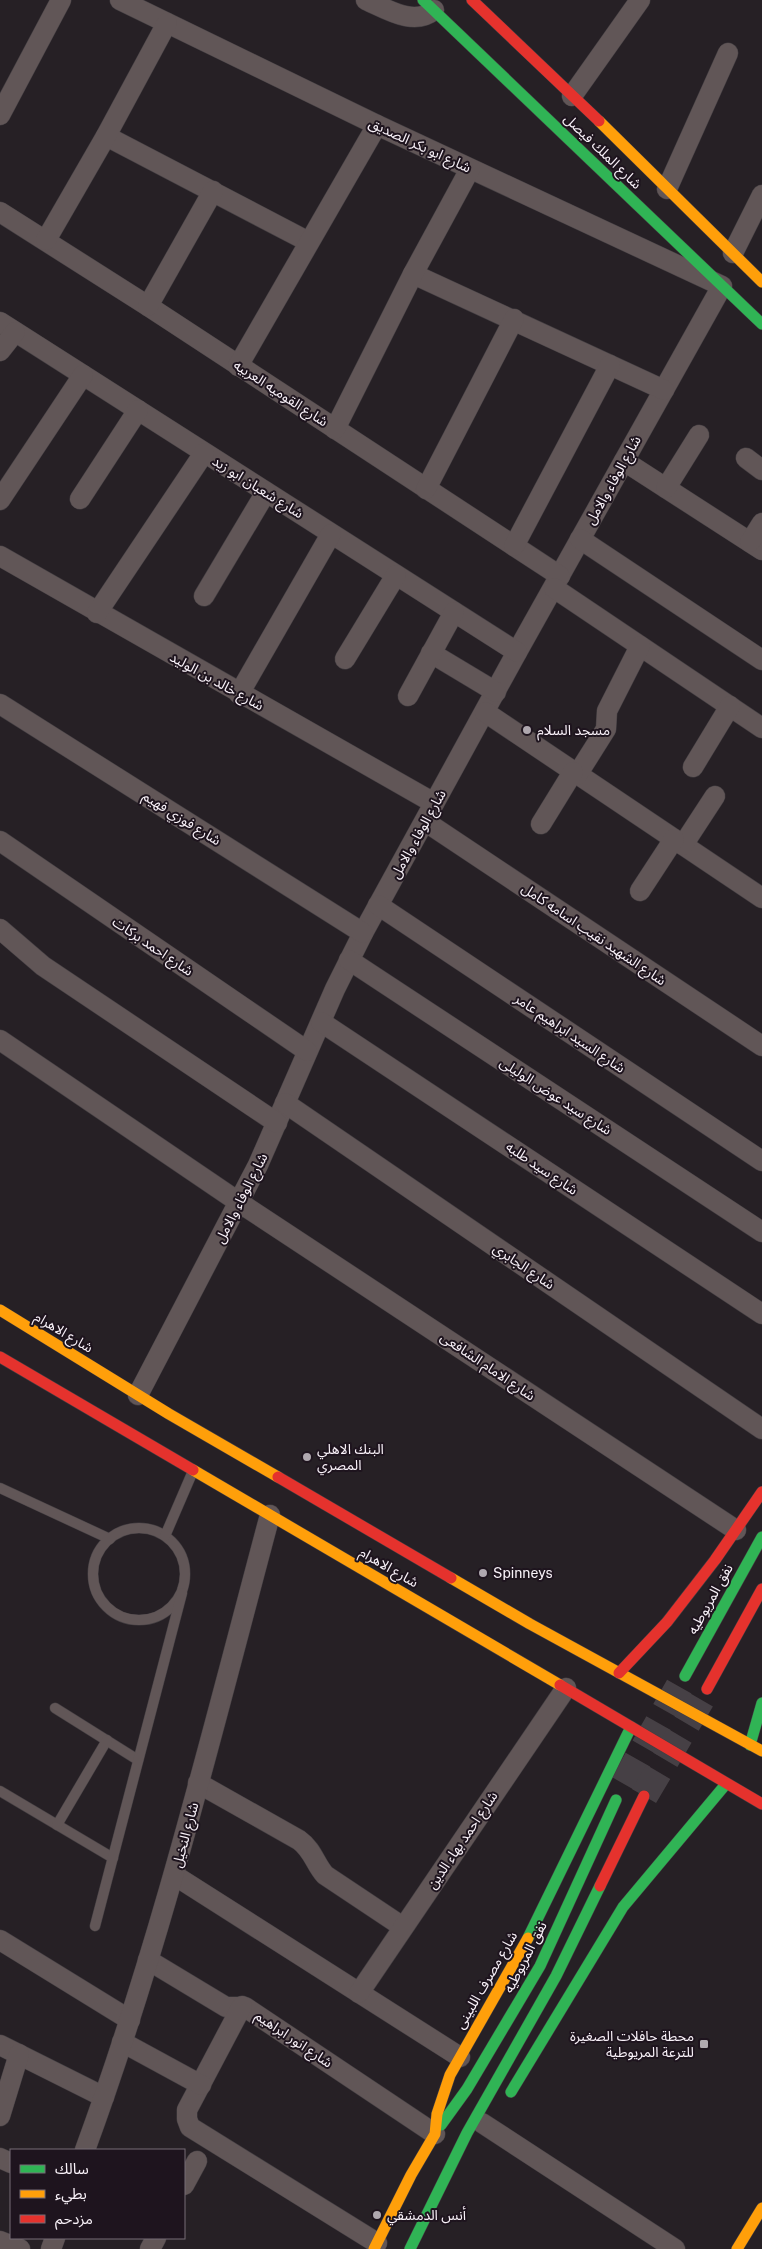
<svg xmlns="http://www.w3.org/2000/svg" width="762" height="2249" viewBox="0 0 762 2249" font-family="'Public Sans','Noto Sans Arabic',sans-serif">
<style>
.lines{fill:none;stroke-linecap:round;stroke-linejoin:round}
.secondary-tunnel{stroke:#464045;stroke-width:28;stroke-dasharray:28 14;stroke-linecap:butt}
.lane-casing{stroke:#433e42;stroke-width:11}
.street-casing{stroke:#433e42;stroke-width:21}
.fast-casing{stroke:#433e42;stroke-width:12}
.slow-casing{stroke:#433e42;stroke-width:12}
.jam-casing{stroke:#433e42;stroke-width:12}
.lane{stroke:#615657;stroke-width:10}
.street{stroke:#615657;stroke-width:20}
.fast{stroke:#30b455;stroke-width:11}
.slow{stroke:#ff9f0a;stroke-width:11}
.jam{stroke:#e5322d;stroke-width:11}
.poi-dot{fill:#afa8af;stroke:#1e141e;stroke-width:2}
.labels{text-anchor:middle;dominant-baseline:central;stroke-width:4;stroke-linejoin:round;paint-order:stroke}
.street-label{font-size:14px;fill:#f9f2f9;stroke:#1e141e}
.poi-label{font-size:14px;fill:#f9f2f9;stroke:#1e141e;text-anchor:start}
</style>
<rect width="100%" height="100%" fill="#262025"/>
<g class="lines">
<!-- secondary-tunnel -->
<g class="secondary-tunnel">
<polyline points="624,1784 683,1680"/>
<polyline points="644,1796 707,1689"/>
</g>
<!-- lane casing -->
<g class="lane-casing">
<g id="lane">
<polyline points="0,1488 110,1539"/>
<circle cx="139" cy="1574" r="46"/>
<polyline points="165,1536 193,1471"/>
<polyline points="55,1708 138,1760"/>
<polyline points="0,1791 113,1858"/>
<polyline points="57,1825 107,1740"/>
<polyline points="95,1926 182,1593"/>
</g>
</g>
<!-- street casing -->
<g class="street-casing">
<g id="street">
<polyline points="120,0 377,125 722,286 517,652 363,933 335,989 258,1165 138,1395"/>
<path d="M366,0c21,9 48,27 68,10"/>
<polyline points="572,96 640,0"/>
<polyline points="0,115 61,0"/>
<polyline points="106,136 309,242"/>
<polyline points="667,189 728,53"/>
<polyline points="0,212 148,306 560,576"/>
<polyline points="46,240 106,136 167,23"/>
<polyline points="733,253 762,195"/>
<polyline points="413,274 664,390"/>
<polyline points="148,306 213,191"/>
<polyline points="0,322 517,652"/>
<polyline points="0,351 15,332"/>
<polyline points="238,366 377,125"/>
<polyline points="335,429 413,274 470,169"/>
<polyline points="746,458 762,470"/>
<polyline points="624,461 762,550"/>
<polyline points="666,488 699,435"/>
<polyline points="426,489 514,319"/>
<polyline points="80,499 138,410"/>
<polyline points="0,500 83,375"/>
<polyline points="580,539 762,660"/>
<polyline points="750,542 762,523"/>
<polyline points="514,546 610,365"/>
<polyline points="0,556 434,803"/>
<polyline points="554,588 762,728"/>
<polyline points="204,596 266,492"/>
<polyline points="97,613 204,453"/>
<polyline points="431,653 496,692"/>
<polyline points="345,659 396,575"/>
<polyline points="239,694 331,534"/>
<polyline points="408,696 454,612"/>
<polyline points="0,704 363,933"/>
<polyline points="485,712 762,898"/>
<polyline points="693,767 730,706"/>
<polyline points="577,775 606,729 607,711 640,646"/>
<polyline points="426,822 762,1046"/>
<polyline points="541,824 573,772"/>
<polyline points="0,841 307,1051"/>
<polyline points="683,845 715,796"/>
<polyline points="640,891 674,839"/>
<polyline points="378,905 762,1161"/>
<polyline points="0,929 43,966 277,1123"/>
<polyline points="349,960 762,1232"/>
<polyline points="321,1022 762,1314"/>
<polyline points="0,1040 240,1203 736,1530"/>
<polyline points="285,1103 762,1429"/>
<path d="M198,1783l101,57c14,10 16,24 26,35l78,52"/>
<polyline points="174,1875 460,2057"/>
<polyline points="0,1940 130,2020"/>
<polyline points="148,1960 226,2007 245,2007 435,2134"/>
<polyline points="359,1993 566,1688"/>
<polyline points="242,2006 187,2110 187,2119 190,2127 377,2243"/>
<polyline points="122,2042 201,2085"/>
<polyline points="0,2045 104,2097"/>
<polyline points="0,2116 19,2054"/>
<polyline points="482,2123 675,2249"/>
<path d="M85,2150c76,-207 128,-422 185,-635"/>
<polyline points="0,2158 11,2163"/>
<polyline points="184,2185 197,2161"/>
<polyline points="0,2241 20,2249"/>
<polyline points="51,2249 55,2238"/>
<polyline points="150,2249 156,2238"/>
</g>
</g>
<!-- fast casing -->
<g class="fast-casing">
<g id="fast">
<polyline points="423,0 762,324"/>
<polyline points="685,1676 762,1537"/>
<polyline points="750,1745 762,1703"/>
<polyline points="528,1938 631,1727"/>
<polyline points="511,2092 623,1907 726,1784"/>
<polyline points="441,2125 467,2089 540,1966 616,1800"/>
<polyline points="410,2249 467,2133 556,1976 600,1886"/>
</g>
</g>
<!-- slow casing -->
<g class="slow-casing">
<g id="slow">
<polyline points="599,121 762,282"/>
<polyline points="0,1310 169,1414 278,1477"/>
<polyline points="193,1470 560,1685"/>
<polyline points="451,1578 530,1624 762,1751"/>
<polyline points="374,2249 411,2175 435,2134 437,2114 450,2075 528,1938"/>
<polyline points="737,2249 762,2208"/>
</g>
</g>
<!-- jam casing -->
<g class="jam-casing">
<g id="jam">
<polyline points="472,0 599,121"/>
<polyline points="0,1357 193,1470"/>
<polyline points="278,1477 451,1578"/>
<polyline points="619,1673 667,1622 715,1560 762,1492"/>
<polyline points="560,1685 762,1804"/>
<polyline points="707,1689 762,1589"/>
<polyline points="600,1886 644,1796"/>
</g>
</g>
<!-- lane -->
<use href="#lane" class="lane"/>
<!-- street -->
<use href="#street" class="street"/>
<!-- fast -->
<use href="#fast" class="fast"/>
<!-- slow -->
<use href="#slow" class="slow"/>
<!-- jam -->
<use href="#jam" class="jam"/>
</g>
<!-- markers -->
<g class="poi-dot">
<circle cx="527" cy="730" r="5"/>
<circle cx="307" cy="1457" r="5"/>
<circle cx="483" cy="1573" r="5"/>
<rect x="699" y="2039" width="10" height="10" rx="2.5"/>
<circle cx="377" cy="2215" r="5"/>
</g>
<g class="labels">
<!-- street labels -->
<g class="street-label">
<text transform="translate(420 145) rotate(25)">شارع ابو بكر الصديق</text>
<text transform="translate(603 151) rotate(44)">شارع الملك فيصل</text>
<text transform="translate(281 393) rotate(33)">شارع القوميه العربيه</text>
<text transform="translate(613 480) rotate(-61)">شارع الوفاء والامل</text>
<text transform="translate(258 487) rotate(32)">شارع شعبان ابو زيد</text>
<text transform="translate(217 681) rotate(29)">شارع خالد بن الوليد</text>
<text transform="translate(182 818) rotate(32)">شارع فوزي فهيم</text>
<text transform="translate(418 834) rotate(-61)">شارع الوفاء والامل</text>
<text transform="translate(594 934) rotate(34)">شارع الشهيد نقيب اسامه كامل</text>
<text transform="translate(153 946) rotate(34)">شارع احمد بركات</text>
<text transform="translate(570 1033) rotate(34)">شارع السيد ابراهيم عامر</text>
<text transform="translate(556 1096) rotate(33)">شارع سيد عوض الوليلى</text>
<text transform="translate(542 1168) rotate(34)">شارع سيد طلبه</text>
<text transform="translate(241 1198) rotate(-63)">شارع الوفاء والامل</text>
<text transform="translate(524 1266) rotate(34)">شارع الجابري</text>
<text transform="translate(64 1332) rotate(31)">شارع الاهرام</text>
<text transform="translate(488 1366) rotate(34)">شارع الامام الشافعى</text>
<text transform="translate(389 1567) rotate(30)">شارع الاهرام</text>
<text transform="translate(710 1599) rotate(-61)">نفق المريوطيه</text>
<text transform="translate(185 1835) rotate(-75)">شارع النخيل</text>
<text transform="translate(462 1840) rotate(-56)">شارع احمد بهاء الدين</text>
<text transform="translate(525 1957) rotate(-63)">نفق المريوطيه</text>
<text transform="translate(486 1980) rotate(-60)">شارع مصرف اللبينى</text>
<text transform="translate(294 2039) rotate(34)">شارع انور ابراهيم</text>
</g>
<!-- poi labels -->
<g class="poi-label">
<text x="537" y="730">مسجد السلام</text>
<text x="317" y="1449">البنك الاهلي<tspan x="317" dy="16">المصري</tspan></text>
<text x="493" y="1573">Spinneys</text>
<text x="694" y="2036" text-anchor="end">محطة حافلات الصغيرة<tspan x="694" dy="16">للترعة المريوطية</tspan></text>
<text x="387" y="2215">أنس الدمشقي</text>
</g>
</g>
<!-- legend -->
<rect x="10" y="2149" width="175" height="90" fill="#1e141e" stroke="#766d76"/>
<rect x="20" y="2165" width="25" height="8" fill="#30b455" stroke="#766d76"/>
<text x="55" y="2174" font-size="15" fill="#f9f2f9">سالك</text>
<rect x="20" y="2190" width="25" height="8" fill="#ff9f0a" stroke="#766d76"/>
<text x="55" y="2199" font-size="15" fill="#f9f2f9">بطيء</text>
<rect x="20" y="2215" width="25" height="8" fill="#e5322d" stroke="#766d76"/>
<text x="55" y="2224" font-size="15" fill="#f9f2f9">مزدحم</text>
</svg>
